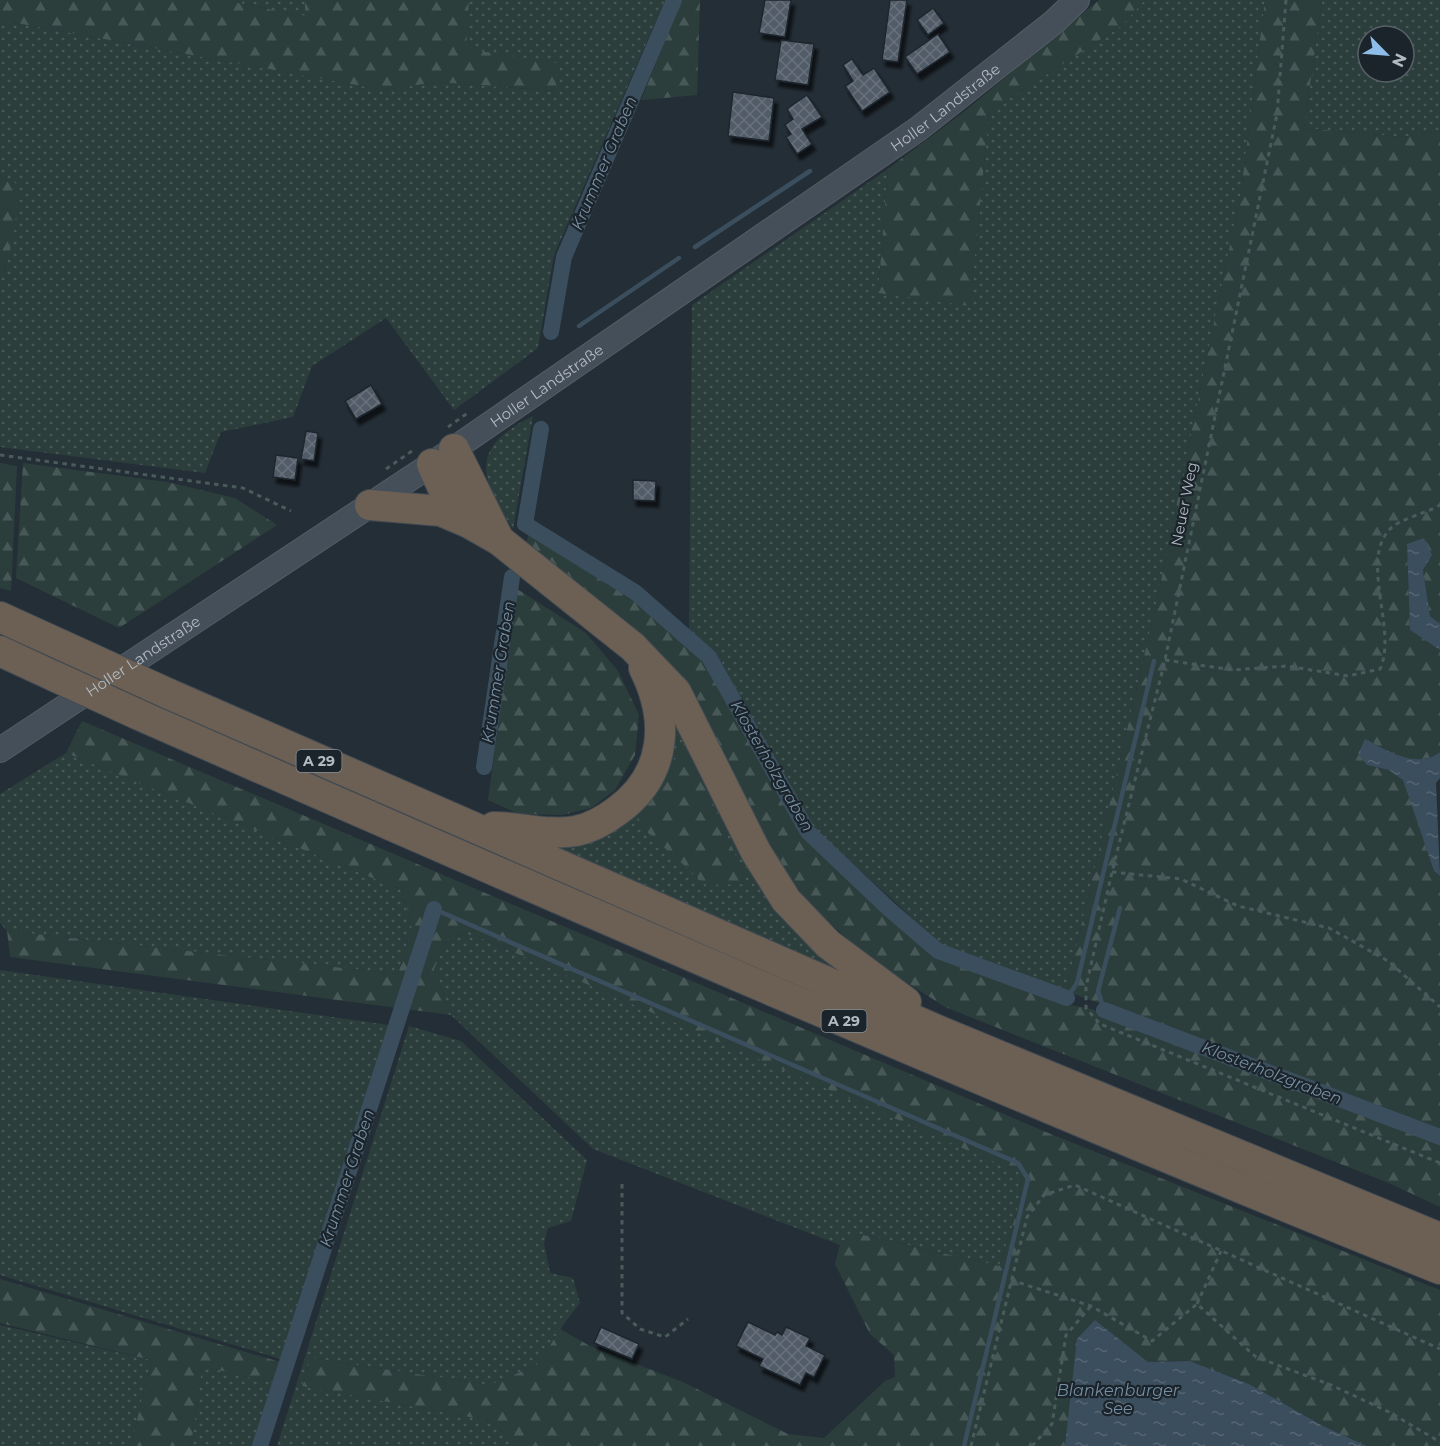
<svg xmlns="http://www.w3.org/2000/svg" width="1440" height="1446" viewBox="0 0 1440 1446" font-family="Montserrat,sans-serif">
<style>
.grass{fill:url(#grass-dots);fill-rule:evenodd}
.forest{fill:url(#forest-firs)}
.water{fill:url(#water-ripples)}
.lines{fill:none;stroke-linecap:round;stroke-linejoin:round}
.stream{stroke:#3b4e5d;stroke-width:4.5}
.canal{stroke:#3b4e5d;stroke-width:16}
.building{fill:url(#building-cross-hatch);stroke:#1e262e;stroke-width:1.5;filter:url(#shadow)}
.secondary-casing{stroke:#555d65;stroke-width:26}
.highway-casing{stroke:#424a52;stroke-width:32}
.path{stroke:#4a5b5b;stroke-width:3;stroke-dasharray:4.5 4.5;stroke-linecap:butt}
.secondary{stroke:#454f59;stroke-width:24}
.highway{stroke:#6c6055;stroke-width:30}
.highway-bridge-casing{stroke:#424a52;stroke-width:32;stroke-linecap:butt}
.highway-bridge{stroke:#6c6055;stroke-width:30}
.labels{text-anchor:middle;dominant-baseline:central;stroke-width:4.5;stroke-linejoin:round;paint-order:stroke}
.shield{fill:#1c242b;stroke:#858d95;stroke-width:1.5}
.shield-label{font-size:14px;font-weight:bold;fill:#b2bac3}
.street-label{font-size:15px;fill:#b2bac3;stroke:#1c242b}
.water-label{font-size:16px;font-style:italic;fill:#768fa3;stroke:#1c242b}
</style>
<defs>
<pattern id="grass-dots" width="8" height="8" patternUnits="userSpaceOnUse" patternTransform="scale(1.5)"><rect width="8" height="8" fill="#2b3e3c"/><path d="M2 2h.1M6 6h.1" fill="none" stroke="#475857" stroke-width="1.8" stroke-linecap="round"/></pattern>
<pattern id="forest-firs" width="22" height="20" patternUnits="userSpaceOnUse" patternTransform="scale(1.5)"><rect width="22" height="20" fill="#2b3e3c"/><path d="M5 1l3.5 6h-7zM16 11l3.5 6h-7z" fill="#475857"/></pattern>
<pattern id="water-ripples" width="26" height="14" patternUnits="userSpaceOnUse" patternTransform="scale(1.5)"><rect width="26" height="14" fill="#3b4e5d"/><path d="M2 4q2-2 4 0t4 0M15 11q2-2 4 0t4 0" fill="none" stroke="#556573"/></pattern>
<pattern id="building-cross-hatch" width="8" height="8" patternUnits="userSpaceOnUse" patternTransform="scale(1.5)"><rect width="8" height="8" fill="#515c67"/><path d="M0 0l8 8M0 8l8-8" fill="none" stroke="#68717b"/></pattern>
<filter id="shadow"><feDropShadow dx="3.5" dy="6" stdDeviation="1.5" flood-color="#0009"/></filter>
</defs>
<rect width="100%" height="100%" fill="#242e36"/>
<!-- grass -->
<g class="grass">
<polygon points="222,0 305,0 305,16"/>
<polygon points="469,0 665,0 554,255 538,348 454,410 386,318 312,366 293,417 221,432 205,473 0,447 0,271 5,268 19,185 0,176 0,20 384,90 437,82 555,91 556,63 465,50"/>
<polygon points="1145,0 1265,0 1241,191 1156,605 1066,991 943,946 813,827 718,656 689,630 692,305 888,169 878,293 970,305 989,112 1121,26"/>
<path d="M1322,0h118v131l-38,6 -98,-9zM1368,36h36v36h-36z"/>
<path d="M533,416l-20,113c-34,-53 -44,-81 20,-113z"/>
<polygon points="665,699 854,978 553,845 633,812"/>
<polygon points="66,753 402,890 412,926 398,974 7,931 0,923 0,794"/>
<polygon points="450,934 474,935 1022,1173 1017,1212 999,1266 860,1234 840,1245 593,1149 451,1015 434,969"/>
<polygon points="0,970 389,1025 281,1359 0,1275"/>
<polygon points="409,1026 461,1041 587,1160 571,1221 548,1228 544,1243 550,1273 573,1278 580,1303 560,1329 539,1364 490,1385 311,1358 302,1386 491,1421 518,1446 277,1446"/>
<polygon points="0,1325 151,1360 131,1446 0,1446"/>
<polygon points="202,1366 273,1383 253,1446 191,1446"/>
</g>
<!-- forest -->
<g class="forest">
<polygon points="0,0 222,0 305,16 305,0 469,0 466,49 557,63 556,91 437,82 384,90 0,20"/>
<polygon points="682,0 700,0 697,95 641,100"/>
<polygon points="1099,0 1145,0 1121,26 989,112 970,306 878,293 888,169 965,111"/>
<path d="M1265,0h57l-18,128 98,9 38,-6v493l-10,-8 -7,-46 9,-15 -25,-11 3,86 30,20v102c-22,18 -54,-2 -75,-13l2,26 22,5 14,9 31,92 6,5v253l-374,-138 90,-386 85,-414z"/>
<polygon points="0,176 19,185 14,235 4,269 0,271"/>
<polygon points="0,463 17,466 11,591 0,588"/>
<polygon points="23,463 167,482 235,498 277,525 119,628 16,578"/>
<polygon points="530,530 631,596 705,663 805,838 932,955 1058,1003 1092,1009 1440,1142 1440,1207 1391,1184 945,1007 869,958 811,906 781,866 663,657 593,595 526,544"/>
<polygon points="517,589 586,633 618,671 639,715 635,755 615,790 591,808 562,815 519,814 488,800"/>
<polygon points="82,721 1046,1132 1440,1290 1440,1446 1367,1446 1323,1426 1251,1385 1190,1361 1148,1362 1095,1320 1065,1446 518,1446 491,1421 302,1386 311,1358 490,1385 539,1364 560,1329 590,1346 685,1383 788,1434 824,1438 885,1381 895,1377 894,1355 870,1334 835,1264 840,1245 859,1234 999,1266 1017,1212 1022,1174 474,935 450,934 434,969 451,1015 10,957 7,931 398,974 412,926 402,890 66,753"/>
<polygon points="686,741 748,884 706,885 636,822"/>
<polygon points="0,1279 280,1362 273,1383 202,1366 191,1446 131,1446 151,1360 0,1323"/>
</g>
<!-- water -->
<g class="water">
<polygon points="1424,538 1432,555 1423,570 1430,616 1440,624 1440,650 1410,630 1407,544"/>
<path d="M1365,739c21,11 53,31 75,13v26l-4,5 4,93 -6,-5 -31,-91 -14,-10 -22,-5 -9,-11z"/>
<polygon points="1095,1320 1148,1362 1190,1361 1251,1385 1323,1426 1367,1446 1065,1446 1077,1339"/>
</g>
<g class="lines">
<!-- stream -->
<g class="stream">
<polyline points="695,247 810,171"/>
<polyline points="579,326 679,258"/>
<polyline points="434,909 1018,1163 1028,1179 964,1446"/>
<polyline points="1067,998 1077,983 1154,661"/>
<polyline points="1104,1010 1098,991 1120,908"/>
</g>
<!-- canal -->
<g class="canal">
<polyline points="551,332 564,257 674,0"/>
<polyline points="541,429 525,524 635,592 709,657 808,832 889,909 938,951 1067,998"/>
<polyline points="484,767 512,577"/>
<polyline points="1104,1010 1440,1137"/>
<polyline points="260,1446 434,909"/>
</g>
</g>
<!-- building -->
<g class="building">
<polygon points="765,0 791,0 785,37 759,33"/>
<polygon points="890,0 907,0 898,62 882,60"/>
<polygon points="933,8 944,23 928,35 917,20"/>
<polygon points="938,34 950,52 917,74 905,57"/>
<polygon points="781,40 814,44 808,85 775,80"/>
<polygon points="852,59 863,75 874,68 890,92 862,111 845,86 853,81 843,65"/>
<polygon points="733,92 774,98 769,141 728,136"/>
<polygon points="807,95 822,117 802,129 812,144 797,154 786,137 791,134 785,125 793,119 787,109"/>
<polygon points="371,385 382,404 356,419 345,401"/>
<polygon points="306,431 318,433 314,461 301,459"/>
<polygon points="276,455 298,458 295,480 273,477"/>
<polygon points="633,480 656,481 655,501 633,500"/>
<polygon points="748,1322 775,1335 777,1332 782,1335 786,1327 810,1338 806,1346 825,1355 814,1377 806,1373 800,1385 759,1366 763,1359 736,1346"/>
<polygon points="601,1327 639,1344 632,1359 594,1343"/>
</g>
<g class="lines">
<!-- secondary casing -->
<g class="secondary-casing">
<g id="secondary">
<path id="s1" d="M0,750l432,-286 486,-335 136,-107 23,-22"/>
</g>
</g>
<!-- highway casing -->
<g class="highway-casing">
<g id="highway">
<polyline points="454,449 499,540"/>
<polyline points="432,464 446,495 468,522"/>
<polyline points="370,505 441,511 469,523 499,540 633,647 676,692 756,852 786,900 828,944 906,1002"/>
<polyline points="0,617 90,658"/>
<polyline points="0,651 56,677"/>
<polyline points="169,694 937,1030 1440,1238"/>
<path d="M137,714c432,190 865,379 1303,555"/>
<path d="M494,827c28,0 53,9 82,4 15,-3 29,-11 41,-20 50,-36 53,-91 27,-143"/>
</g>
</g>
<!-- path -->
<g class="path">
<polyline points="1286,0 1277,114 1165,660 1112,872 1086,987 1086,1008 1100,1024 1440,1163"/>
<polyline points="448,427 469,412"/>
<polyline points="0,455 243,488 291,511"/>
<polyline points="386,469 412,451"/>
<path d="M1165,660l68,10 54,-4 61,10 32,-7c18,-38 -21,-108 10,-140 9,-10 37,-16 50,-24"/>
<polyline points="1112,872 1181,879 1238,906 1329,928 1388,961 1440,1007"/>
<polyline points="622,1184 622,1313 640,1329 665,1337 688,1319"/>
<polyline points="1011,1280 1091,1306 1152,1341 1197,1304 1256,1357 1331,1385 1389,1412 1440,1442"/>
<polyline points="1197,1304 1221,1251"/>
<polyline points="971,1446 1027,1217 1044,1195 1075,1185 1440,1349"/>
<polyline points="1032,1446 1052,1424 1066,1335 1091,1306"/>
</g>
<!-- secondary -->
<use href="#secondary" class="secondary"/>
<!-- highway -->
<use href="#highway" class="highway"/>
<!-- highway-bridge casing -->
<g class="highway-bridge-casing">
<g id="highway-bridge">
<polyline points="90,658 169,694"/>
<polyline points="56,677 137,714"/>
</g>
</g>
<!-- highway-bridge -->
<use href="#highway-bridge" class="highway-bridge"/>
</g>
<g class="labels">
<!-- shield labels -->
<g class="shield">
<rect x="296.5" y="750" width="45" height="22" rx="4.5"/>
<rect x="821.5" y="1010" width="45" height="22" rx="4.5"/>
</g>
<g class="shield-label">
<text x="319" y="761">A 29</text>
<text x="844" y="1021">A 29</text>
</g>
<!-- street labels -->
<g class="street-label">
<text stroke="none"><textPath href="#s1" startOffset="1143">Holler Landstraße</textPath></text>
<text stroke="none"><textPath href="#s1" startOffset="657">Holler Landstraße</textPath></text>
<text transform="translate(1184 504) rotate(-79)">Neuer Weg</text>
<text stroke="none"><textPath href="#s1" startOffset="171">Holler Landstraße</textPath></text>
</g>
<!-- water labels -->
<g class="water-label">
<text transform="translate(604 163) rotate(-67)">Krummer Graben</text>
<text transform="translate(498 672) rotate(-81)">Krummer Graben</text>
<text transform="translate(772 766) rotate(60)">Klosterholzgraben</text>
<text transform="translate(1272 1073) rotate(21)">Klosterholzgraben</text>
<text transform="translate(347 1178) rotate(-72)">Krummer Graben</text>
<text x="1118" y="1390">Blankenburger<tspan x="1118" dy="18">See</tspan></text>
</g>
</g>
<!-- north arrow -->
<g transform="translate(1386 54) rotate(115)"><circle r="28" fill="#1c242b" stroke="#586068" stroke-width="1.5"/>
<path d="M0-4.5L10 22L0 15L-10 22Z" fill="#8fbdea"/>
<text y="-9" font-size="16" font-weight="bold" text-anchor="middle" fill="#b2bac3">N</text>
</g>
</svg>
